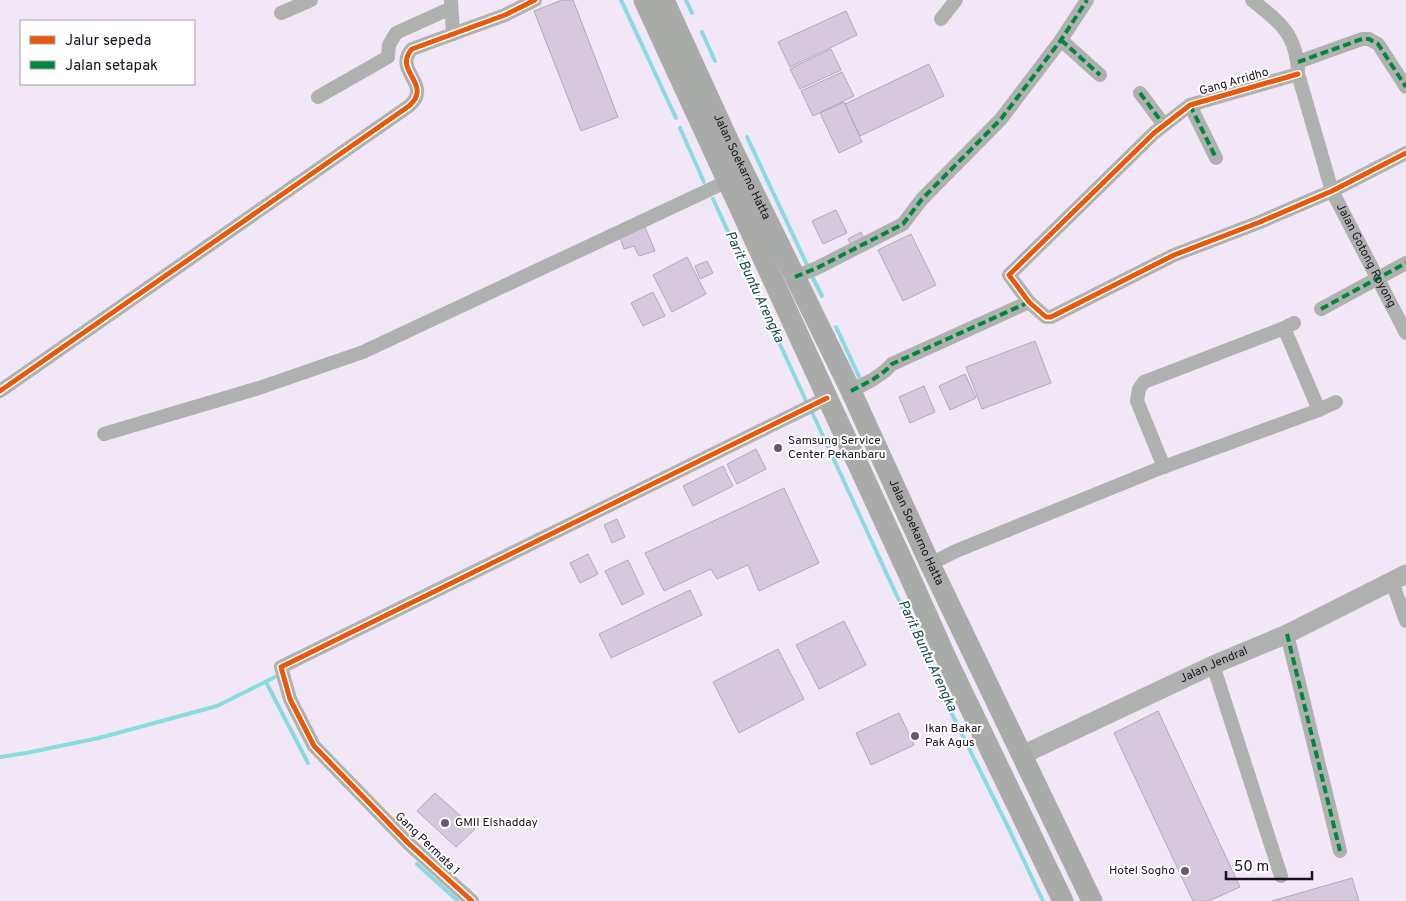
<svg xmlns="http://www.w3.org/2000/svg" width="1406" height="901" viewBox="0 0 1406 901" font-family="Overpass,sans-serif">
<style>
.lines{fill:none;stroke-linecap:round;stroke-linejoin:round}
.stream{stroke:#89dbe1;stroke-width:4}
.building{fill:#d7c9dd;stroke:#b3a8b7}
.street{stroke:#afb1ae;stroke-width:14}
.secondary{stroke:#afb1ae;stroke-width:19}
.primary{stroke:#a9aba8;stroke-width:21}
.quiet{stroke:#00873e;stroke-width:4;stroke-dasharray:8 4;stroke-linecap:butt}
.cycleway-casing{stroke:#fff;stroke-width:8}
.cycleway{stroke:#e8590c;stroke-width:5}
.poi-dot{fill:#665b6b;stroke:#fff;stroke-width:2}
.labels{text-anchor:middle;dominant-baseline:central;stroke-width:4;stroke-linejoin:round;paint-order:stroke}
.street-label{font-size:12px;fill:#1a0f1f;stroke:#fff}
.poi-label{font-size:12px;fill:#1a0f1f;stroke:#fff;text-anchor:start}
.water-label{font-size:14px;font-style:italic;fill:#144a4b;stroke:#fff}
</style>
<rect width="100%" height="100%" fill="#f2e7f7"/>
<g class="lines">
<!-- stream -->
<g class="stream">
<polyline points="621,0 676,118"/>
<polyline points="686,0 692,13"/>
<polyline points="702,32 715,61"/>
<polyline points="680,128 704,182"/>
<polyline points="747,137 808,267"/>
<polyline points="713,199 807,403"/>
<polyline points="811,274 822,296"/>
<polyline points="836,327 862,383"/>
<polyline points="811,410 946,702 1008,827 1043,901"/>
<polyline points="266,682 308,763"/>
<polyline points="0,757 26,753 99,738 217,706 281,674"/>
<polyline points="417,864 458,901"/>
</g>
</g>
<!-- building -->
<g class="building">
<polygon points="562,0 573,0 618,117 581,131 534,11"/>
<polygon points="846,11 857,35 790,67 778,42"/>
<polygon points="831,49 841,70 800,89 790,69"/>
<polygon points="929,64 944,96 860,136 845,104"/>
<polygon points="842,72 854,96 813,116 801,91"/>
<polygon points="844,102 862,142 839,153 820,113"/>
<polygon points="836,210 847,233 823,244 812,221"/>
<polygon points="645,227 655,251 639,256 634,246 624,249 620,237"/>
<polygon points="861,232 866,243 853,249 848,239"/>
<polygon points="911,234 936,285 903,301 878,250"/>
<polygon points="687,257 706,294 672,312 653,275"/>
<polygon points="707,261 713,273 700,279 695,266"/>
<polygon points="653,292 665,316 643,326 631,303"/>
<polygon points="1035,341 1051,383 982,409 966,367"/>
<polygon points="965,374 976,398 950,410 939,386"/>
<polygon points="924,386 935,412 910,423 899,397"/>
<polygon points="756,449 766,469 737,484 727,464"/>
<polygon points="723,466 733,486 693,506 683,486"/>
<polygon points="784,488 819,563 759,591 748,565 717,579 711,569 664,591 645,553"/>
<polygon points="617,519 625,537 612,543 604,525"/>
<polygon points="588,554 598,574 580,583 570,563"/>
<polygon points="628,560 644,594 622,605 605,571"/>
<polygon points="690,590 702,615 611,658 599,634"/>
<polygon points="844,621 866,665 819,689 796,645"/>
<polygon points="778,649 804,699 739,733 713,682"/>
<polygon points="1158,711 1240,887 1209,901 1193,901 1114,733"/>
<polygon points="899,713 914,745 871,765 856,733"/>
<polygon points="435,793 475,829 456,847 417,811"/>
<polygon points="1352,878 1359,901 1272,901"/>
</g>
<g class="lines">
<!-- street -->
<g class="street">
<polyline points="451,0 453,34"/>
<path id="s1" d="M1252,0c11,9 24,18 32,29 10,12 14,30 14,45l34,117 74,142"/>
<polyline points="281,13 311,0"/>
<polyline points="941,19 956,0"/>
<polyline points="1061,40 1100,75"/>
<polyline points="1298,62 1362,39 1369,39 1378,44 1406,87"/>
<polyline points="1298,74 1190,105 1154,133 1009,275 1029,302 1046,317 1051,317 1174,255 1260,222 1332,191 1406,153"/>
<polyline points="1140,93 1164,125"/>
<polyline points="318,97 388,57 389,45 396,33 451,8"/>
<polyline points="1190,105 1216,158"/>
<polyline points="795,277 817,268 903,224 922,199 1001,119 1061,40 1087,0"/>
<polyline points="1321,309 1406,263"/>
<polyline points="1284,328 1319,410"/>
<path d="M0,391l409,-285c25,-22 -17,-35 3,-57l93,-34 30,-15"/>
<polyline points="851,391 872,380 885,371 892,364 1029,302"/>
<polyline points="104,434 259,388 363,352 728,181"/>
<polyline points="1164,467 1137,401 1139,389 1144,382 1284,328 1294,323"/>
<polyline points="930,564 956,551 1158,469 1319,410 1336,402"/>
<polyline points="1392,582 1406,621"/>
<polyline points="1287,634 1340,851"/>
<polyline points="1213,665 1281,876"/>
<polyline points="472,901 408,843 314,746 290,699 281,667 827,398"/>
</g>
<!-- secondary -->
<path class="secondary" id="s2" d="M1022,755l191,-90 74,-31 119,-60"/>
<!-- primary -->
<g class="primary">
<polyline points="644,0 909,575 948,662 1063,901"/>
<path id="s3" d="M664,0l65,142 122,249 79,173 162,337"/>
</g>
<!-- quiet -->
<g class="quiet">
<polyline points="1061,40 1100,75"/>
<polyline points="1298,62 1362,39 1369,39 1378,44 1406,87"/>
<polyline points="1140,93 1164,125"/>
<polyline points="1190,105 1216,158"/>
<polyline points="795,277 817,268 903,224 922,199 1001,119 1061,40 1087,0"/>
<polyline points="1321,309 1406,263"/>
<polyline points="851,391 872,380 885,371 892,364 1029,302"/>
<polyline points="1287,634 1340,851"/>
</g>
<!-- cycleway casing -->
<g class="cycleway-casing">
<g id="cycleway">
<polyline points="1298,74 1190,105 1154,133 1009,275 1029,302 1046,317 1051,317 1174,255 1260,222 1332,191 1406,153"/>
<path d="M0,391l409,-285c25,-22 -17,-35 3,-57l93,-34 30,-15"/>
<polyline points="472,901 408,843 314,746 290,699 281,667 827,398"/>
</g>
</g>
<!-- cycleway -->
<use href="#cycleway" class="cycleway"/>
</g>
<!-- markers -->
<g class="poi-dot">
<circle cx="778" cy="448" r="5"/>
<circle cx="915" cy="736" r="5"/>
<circle cx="445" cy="823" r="5"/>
<circle cx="1185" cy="871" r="5"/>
</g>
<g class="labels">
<!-- street labels -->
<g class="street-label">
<text transform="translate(1234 82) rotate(-16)">Gang Arridho</text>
<text stroke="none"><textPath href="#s3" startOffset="184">Jalan Soekarno Hatta</textPath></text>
<text stroke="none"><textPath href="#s1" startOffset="286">Jalan Gotong Royong</textPath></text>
<text stroke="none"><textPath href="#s3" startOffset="589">Jalan Soekarno Hatta</textPath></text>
<text stroke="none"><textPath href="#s2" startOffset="212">Jalan Jendral</textPath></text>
<text transform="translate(427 844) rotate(44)">Gang Permata 1</text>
</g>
<!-- poi labels -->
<g class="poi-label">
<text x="788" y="441">Samsung Service<tspan x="788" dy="14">Center Pekanbaru</tspan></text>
<text x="925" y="729">Ikan Bakar<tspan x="925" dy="14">Pak Agus</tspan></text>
<text x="455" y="823">GMII Elshadday</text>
<text x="1175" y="871" text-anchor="end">Hotel Sogho</text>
</g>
<!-- water labels -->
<g class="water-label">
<text transform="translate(754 287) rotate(65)">Parit Buntu Arengka</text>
<text transform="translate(927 656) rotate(65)">Parit Buntu Arengka</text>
</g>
</g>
<!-- legend -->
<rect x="20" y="20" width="175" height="65" fill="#ffffff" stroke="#a39fa5"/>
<rect x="30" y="36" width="25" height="8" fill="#e8590c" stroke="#a39fa5"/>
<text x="65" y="45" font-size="15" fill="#1a0f1f">Jalur sepeda</text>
<rect x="30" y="61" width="25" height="8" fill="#00873e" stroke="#a39fa5"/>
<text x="65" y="70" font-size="15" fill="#1a0f1f">Jalan setapak</text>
<!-- scale -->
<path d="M1226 871v8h86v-8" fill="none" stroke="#1a0f1f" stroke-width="2.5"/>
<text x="1234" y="871" font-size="15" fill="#1a0f1f" stroke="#ffffff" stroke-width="4" paint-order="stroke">50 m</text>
</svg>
